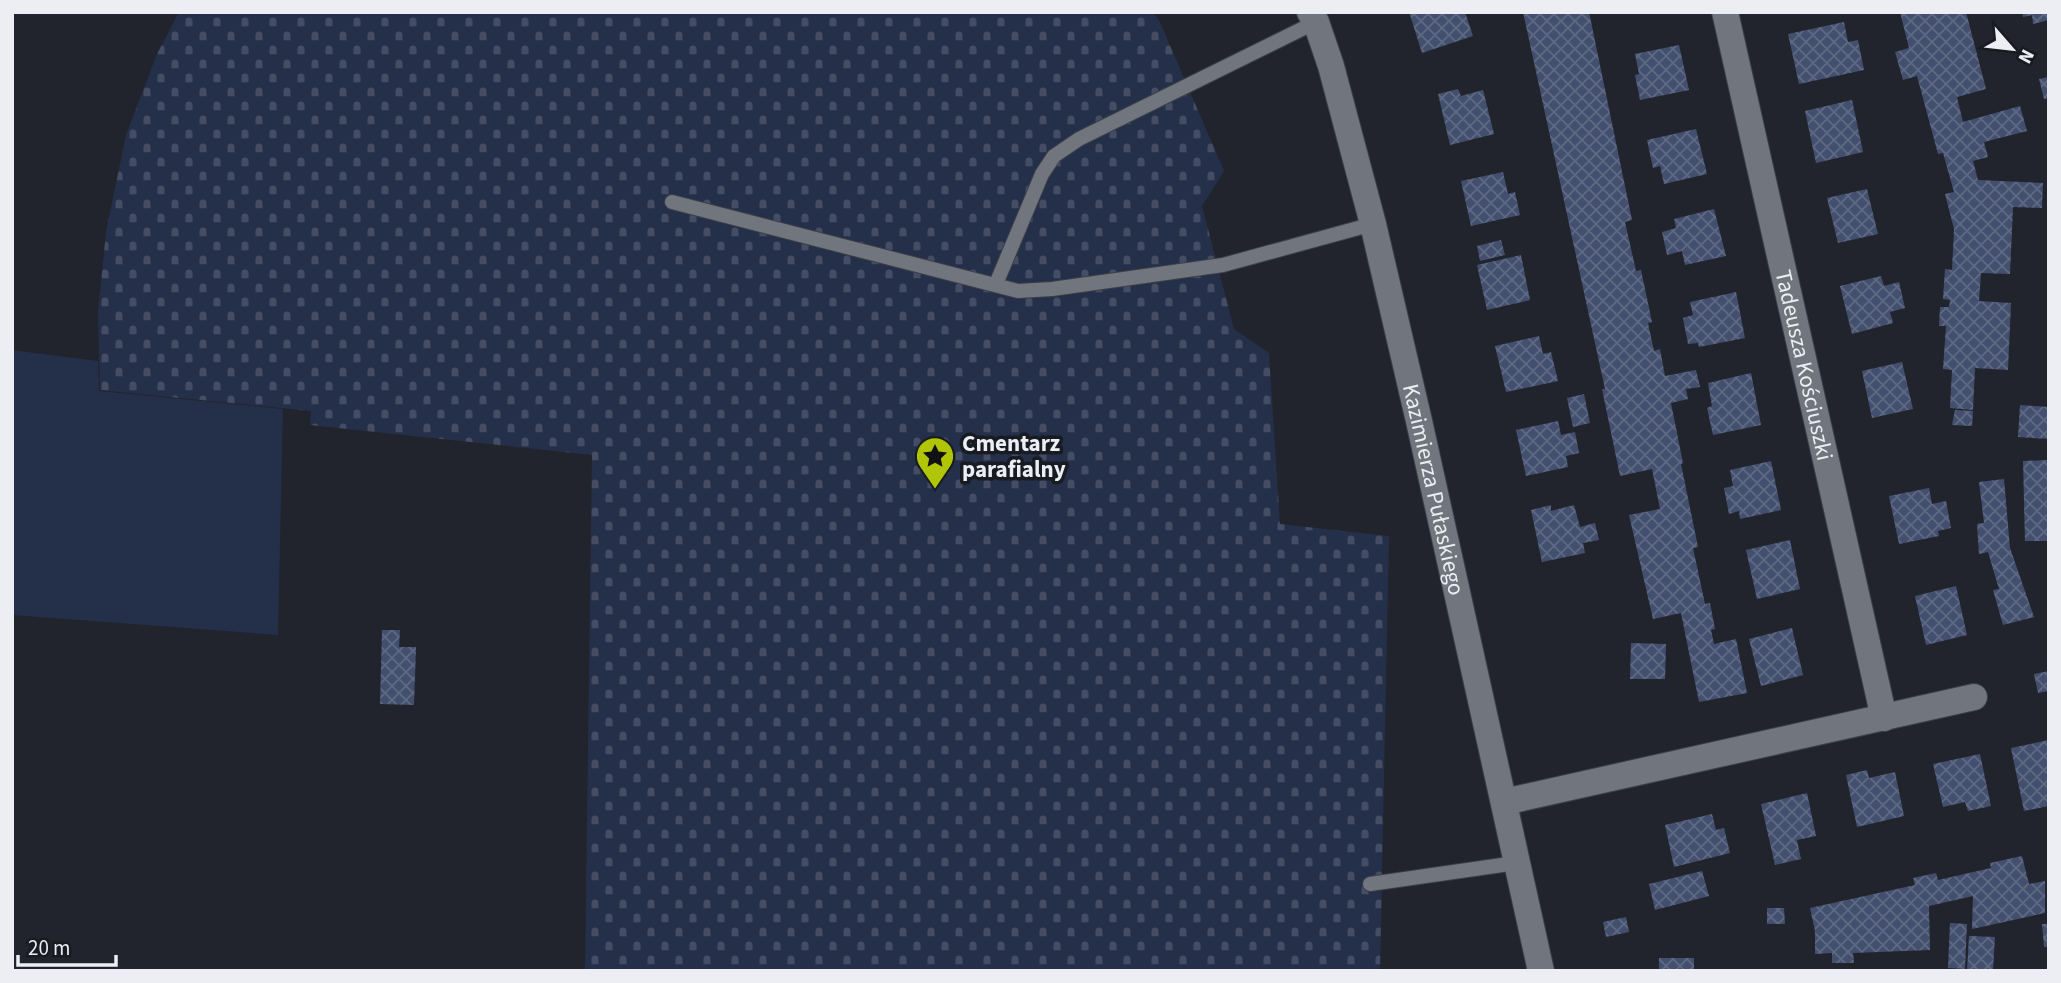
<svg xmlns="http://www.w3.org/2000/svg" width="2061" height="983" viewBox="0 0 2061 983" font-family="'Source Sans 3',sans-serif">
<style>
.green{fill:#242f49}
.cemetery{fill:url(#cemetery-stones)}
.building{fill:url(#building-cross-hatch)}
.lines{fill:none;stroke-linecap:round;stroke-linejoin:round}
.service-casing{stroke:#3c3f46;stroke-width:16}
.minor-casing{stroke:#3c3f46;stroke-width:28}
.service{stroke:#71757e;stroke-width:14}
.minor{stroke:#71757e;stroke-width:26}
.labels{text-anchor:middle;dominant-baseline:central;stroke-width:7;stroke-linejoin:round;paint-order:stroke}
.street-label{font-size:23px;fill:#eceef4;stroke:#181b22}
.poi-label{font-size:23px;font-weight:bold;fill:#eceef4;stroke:#181b22;text-anchor:start}
</style>
<defs>
<pattern id="cemetery-stones" width="16" height="16" patternUnits="userSpaceOnUse" patternTransform="scale(1.75)"><rect width="16" height="16" fill="#242f49"/><path d="M2 7V4a2 2 0 0 1 4 0v3zM10 15v-3a2 2 0 0 1 4 0v3z" fill="#444d64"/></pattern>
<pattern id="building-cross-hatch" width="8" height="8" patternUnits="userSpaceOnUse" patternTransform="scale(1.75)"><rect width="8" height="8" fill="#434f6e"/><path d="M0 0l8 8M0 8l8-8" fill="none" stroke="#5e6983"/></pattern>
</defs>
<rect width="100%" height="100%" fill="#21242c"/>
<!-- green -->
<polygon class="green" points="12,350 98,361 99,391 283,409 278,635 12,615"/>
<!-- cemetery -->
<polygon class="cemetery" points="179,12 1153,12 1159,20 1224,171 1202,206 1234,329 1269,353 1280,524 1389,536 1380,971 585,971 592,455 310,425 311,411 100,390 98,312 106,232 126,135 157,54"/>
<!-- building -->
<g class="building">
<polygon points="1409,12 1455,12 1455,14 1465,12 1473,36 1422,53"/>
<polygon points="1523,12 1589,12 1632,220 1625,222 1636,271 1641,270 1652,322 1648,323 1654,351 1660,349 1665,376 1696,370 1700,387 1686,389 1688,399 1671,403 1683,463 1681,464 1698,547 1693,548 1705,604 1710,603 1715,629 1711,630 1714,644 1736,639 1747,693 1699,702 1681,613 1653,619 1629,515 1660,509 1652,469 1620,476 1602,389 1605,389"/>
<polygon points="1900,12 1966,12 1986,89 1957,97 1963,122 2020,106 2027,131 1984,142 1988,157 1973,161 1978,180 2043,183 2042,208 2013,207 2010,274 1981,273 1979,301 2011,303 2008,370 1975,368 1973,410 1950,408 1952,370 1943,369 1946,326 1939,326 1940,307 1949,307 1950,300 1943,299 1945,269 1952,270 1954,229 1945,194 1954,192 1943,153 1938,154 1917,76 1903,80 1895,52 1909,48"/>
<polygon points="2022,12 2049,12 2049,20 2033,24 2032,15 2023,17"/>
<polygon points="1844,22 1848,42 1858,40 1864,70 1799,84 1788,34"/>
<polygon points="1679,45 1689,90 1640,100 1635,75 1639,74 1635,54"/>
<polygon points="2049,77 2049,98 2044,99 2039,79"/>
<polygon points="1458,89 1461,96 1483,90 1494,134 1450,145 1438,94"/>
<polygon points="1852,100 1863,152 1816,163 1805,111"/>
<polygon points="1696,129 1707,174 1664,184 1660,166 1653,168 1647,140"/>
<polygon points="1503,172 1508,194 1515,192 1520,215 1471,226 1461,181"/>
<polygon points="1867,189 1878,234 1838,243 1827,198"/>
<polygon points="1714,209 1726,256 1685,265 1682,251 1667,255 1662,232 1676,228 1674,219"/>
<polygon points="1501,240 1505,255 1480,261 1477,246"/>
<polygon points="1521,255 1530,300 1487,310 1477,265"/>
<polygon points="1881,276 1884,286 1899,282 1905,308 1890,312 1893,323 1852,334 1840,286"/>
<polygon points="1736,292 1745,338 1699,347 1698,343 1688,344 1683,318 1693,315 1690,302"/>
<polygon points="1539,336 1543,354 1551,352 1558,381 1506,392 1495,346"/>
<polygon points="1902,362 1913,409 1872,418 1862,371"/>
<polygon points="1751,373 1761,425 1713,435 1707,408 1712,406 1708,383"/>
<polygon points="1584,394 1590,423 1573,427 1567,398"/>
<polygon points="2020,405 2049,407 2049,439 2018,437"/>
<polygon points="1955,410 1973,411 1972,426 1952,425"/>
<polygon points="1558,421 1561,435 1575,432 1579,453 1566,456 1568,467 1526,476 1516,430"/>
<polygon points="2049,460 2049,541 2025,541 2023,461"/>
<polygon points="1771,461 1781,510 1740,519 1739,511 1729,514 1724,488 1733,486 1730,470"/>
<polygon points="2004,479 2010,548 2034,617 2003,625 1993,590 1999,589 1988,552 1979,554 1977,524 1984,523 1979,482"/>
<polygon points="1929,488 1932,504 1946,501 1951,528 1938,531 1939,536 1899,544 1889,496"/>
<polygon points="1551,505 1551,511 1574,505 1580,527 1595,523 1599,540 1583,543 1585,553 1542,562 1531,510"/>
<polygon points="1790,540 1800,589 1757,599 1746,550"/>
<polygon points="1956,586 1967,635 1926,645 1915,596"/>
<polygon points="1792,628 1803,675 1761,686 1749,639"/>
<polygon points="382,630 400,630 399,647 416,647 414,705 380,704"/>
<polygon points="1631,643 1666,644 1665,679 1630,679"/>
<polygon points="2049,671 2049,691 2038,693 2034,674"/>
<polygon points="2049,740 2049,806 2024,811 2011,748"/>
<polygon points="1980,754 1991,806 1968,811 1965,802 1943,807 1933,764"/>
<polygon points="1867,770 1869,778 1895,772 1904,816 1857,827 1846,775"/>
<polygon points="1807,793 1816,836 1797,840 1801,859 1775,865 1761,804"/>
<polygon points="1712,814 1716,830 1724,828 1730,853 1674,867 1665,825"/>
<polygon points="2022,856 2029,884 2045,881 2045,913 1972,929 1973,896 1929,906 1930,950 1853,953 1854,963 1832,963 1832,953 1815,954 1815,931 1810,908 1915,885 1913,878 1936,873 1938,880 1991,868 1990,863"/>
<polygon points="1702,871 1709,896 1655,910 1649,884"/>
<polygon points="1767,908 1784,908 1785,924 1767,924"/>
<polygon points="1626,917 1629,932 1606,937 1603,922"/>
<polygon points="1950,923 1967,924 1965,969 1948,968"/>
<polygon points="2042,924 2049,924 2049,947 2044,947"/>
<polygon points="1969,936 1995,937 1993,971 1967,971"/>
<rect x="1659" y="958" width="35" height="13"/>
</g>
<g class="lines">
<!-- service casing -->
<g class="service-casing">
<g id="service">
<polyline points="672,202 1018,291 1052,289 1223,265 1373,224"/>
<polyline points="996,284 1042,174 1054,156 1079,139 1316,22"/>
<polyline points="1370,884 1516,863"/>
</g>
</g>
<!-- minor casing -->
<g class="minor-casing">
<g id="minor">
<path id="s1" d="M1310,12l6,10 15,44 42,158 46,197 122,550"/>
<path id="s2" d="M1725,12l159,706"/>
<polyline points="1504,802 1974,697"/>
</g>
</g>
<!-- service -->
<use href="#service" class="service"/>
<!-- minor -->
<use href="#minor" class="minor"/>
</g>
<!-- icons -->
<defs>
<g id="sight-pin" transform="scale(2.0125)"><path d="M0 17L-7.5 6A9.5 9.5 0 1 1 7.5 6Z" fill="#b0c503" stroke="#181b22"/><path d="M0-6L1.8-2.2L6-1.7L2.9 1.2L3.7 5.4L0 3.3L-3.7 5.4L-2.9 1.2L-6-1.7L-1.8-2.2Z" fill="#111"/></g>
</defs>
<g fill-rule="evenodd">
<use href="#sight-pin" x="935" y="456"/>
</g>
<g class="labels">
<!-- street labels -->
<g class="street-label">
<text stroke="none"><textPath href="#s2" startOffset="362">Tadeusza Kościuszki</textPath></text>
<text stroke="none"><textPath href="#s1" startOffset="494">Kazimierza Pułaskiego</textPath></text>
</g>
<!-- poi labels -->
<g class="poi-label">
<text x="962" y="443">Cmentarz<tspan x="962" dy="26">parafialny</tspan></text>
</g>
</g>
<!-- border -->
<rect width="2061" height="983" fill="none" stroke="#eceef4" stroke-width="28"/>
<!-- north arrow -->
<g transform="translate(2012 49) rotate(118)" stroke="#181b22" stroke-width="5" paint-order="stroke">
<path d="M0-5L12 26L0 18L-12 26Z" fill="#eceef4"/>
<text y="-10" font-size="19" font-weight="bold" text-anchor="middle" fill="#eceef4">N</text>
</g>
<!-- scale -->
<path d="M18 955v10h98v-10" fill="none" stroke="#eceef4" stroke-width="3.5"/>
<text x="28" y="955" font-size="21" fill="#eceef4" stroke="#181b22" stroke-width="5" paint-order="stroke">20 m</text>
</svg>
